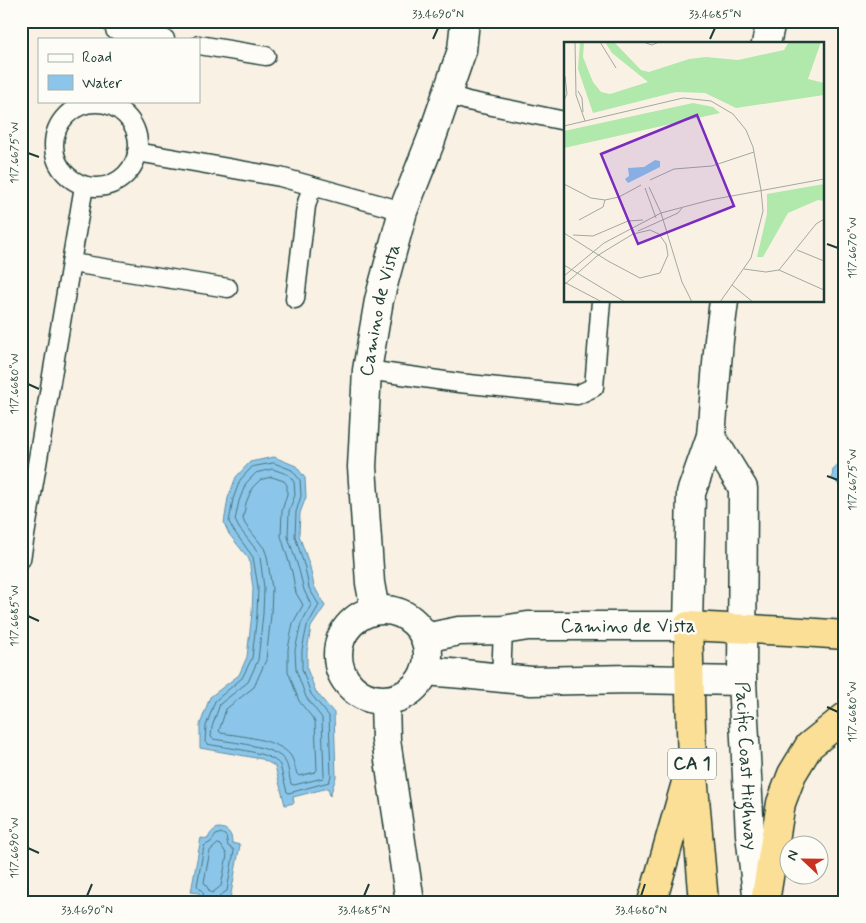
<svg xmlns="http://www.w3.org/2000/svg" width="866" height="923" viewBox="0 0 866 923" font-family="Mynerve,sans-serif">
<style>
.water{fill:#8bc6ea;stroke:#608fa1}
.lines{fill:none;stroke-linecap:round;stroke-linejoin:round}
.shore{stroke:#4a747d;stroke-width:1}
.lane-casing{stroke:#1f3d34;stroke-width:21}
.street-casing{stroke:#1f3d34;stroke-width:31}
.secondary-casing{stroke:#1f3d34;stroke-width:31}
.highway-casing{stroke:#1f3d34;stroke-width:31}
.lane{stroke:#fdfcf7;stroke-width:18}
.street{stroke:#fdfcf7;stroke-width:28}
.secondary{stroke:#fdfcf7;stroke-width:28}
.highway{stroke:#fbdf96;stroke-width:28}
.ticks{fill:none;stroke:#1f3d34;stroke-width:2}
.labels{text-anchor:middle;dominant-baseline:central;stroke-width:5;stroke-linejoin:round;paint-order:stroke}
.shield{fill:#fdfcf7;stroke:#62766e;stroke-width:1}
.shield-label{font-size:18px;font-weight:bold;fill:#1f3d34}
.street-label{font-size:19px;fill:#1f3d34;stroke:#fdfcf7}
.inset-road{fill:none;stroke:#a2a99e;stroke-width:1}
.view{fill:#7b2cbf;fill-opacity:0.15;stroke:#7b2cbf;stroke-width:2.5}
.inset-edge{fill:none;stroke:#1f3d34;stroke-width:2.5}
.neatline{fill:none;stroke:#1f3d34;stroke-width:2}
.ticks-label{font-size:12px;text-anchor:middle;fill:#1f3d34}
</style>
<rect width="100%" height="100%" fill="#faf1e5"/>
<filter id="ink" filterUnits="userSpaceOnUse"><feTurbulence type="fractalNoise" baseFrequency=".02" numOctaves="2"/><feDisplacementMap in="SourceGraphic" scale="10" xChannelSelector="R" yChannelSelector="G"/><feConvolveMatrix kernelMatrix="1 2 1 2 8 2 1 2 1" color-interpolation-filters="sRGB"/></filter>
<g filter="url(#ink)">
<!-- water -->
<g class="water">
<polygon points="274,457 296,466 305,478 306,497 300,513 299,535 310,567 314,586 325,606 311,627 307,651 307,669 316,692 334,713 336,777 330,796 328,788 293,797 294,803 285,805 275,766 262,759 200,748 200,725 210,697 239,675 247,657 252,613 253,588 249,559 229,534 224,523 228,498 236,477 250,462"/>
<polygon points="845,458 845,491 832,478 833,469"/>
<path d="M218,828c10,0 14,6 14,15l8,2 -10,54 -7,-1 -1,4h-22l-1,-9 -8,-1 10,-54 7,1c2,-6 4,-8 10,-11z"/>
</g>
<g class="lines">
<!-- shore -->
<g class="shore">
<path d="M274,463l18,7 8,10 1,16 -5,16 -1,24 10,32 4,20 10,17 -12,21 -5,24v19l9,25 18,22 2,60 -2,6 -40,11 -2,-1 -7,-27c-10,-14 -55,-17 -73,-21l-2,-2 1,-16 9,-25 27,-23 10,-20 5,-44 1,-27 -5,-30 -19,-26 -5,-9 4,-23 7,-19 12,-13z"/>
<path d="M273,469l16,6 5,7 1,13 -6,16 -1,26 11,33 5,20 7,15 -10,19 -6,26 1,20 10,27 16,21 2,58 -1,2 -29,7 -3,-1c-2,-7 -2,-17 -6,-23 -9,-15 -55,-19 -72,-22l-2,-2 1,-10 8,-23 28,-22 10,-22 5,-46 1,-26 -4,-31 -2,-5 -19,-24 -4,-8 4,-19 7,-18 10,-10z"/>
<path d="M272,477l12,4 3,4v9l-5,17 -1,25 11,36 4,21 7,12 -10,18 -5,26v22l11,30 16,20 2,49 -2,2 -16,4 -2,-2c-2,-6 -3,-13 -6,-18 -12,-17 -51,-20 -70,-23l-2,-2 7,-22 28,-22 12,-27 5,-45 1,-26 -5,-33 -3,-8 -19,-24 -2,-5 3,-16 6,-15 8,-8z"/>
<polygon points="218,844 221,845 227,855 221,886 212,893 210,892 204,882 210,851"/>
<polyline points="204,902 203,892 197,886 204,846 211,842 216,835 221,833 226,836 228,846 233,849 234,851 227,891 220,895 218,902"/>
</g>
<!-- lane casing -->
<g class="lane-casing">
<g id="lane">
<polyline points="115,30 165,39"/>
<polyline points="199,45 266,56"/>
<polyline points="446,94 468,101 565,121"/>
<circle cx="96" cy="145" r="42"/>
<polyline points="137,152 280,177 403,211"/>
<polyline points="72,263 228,288"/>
<polyline points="295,299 306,206 312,186"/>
<polyline points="367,370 459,383 577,395 594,387 601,301"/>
<polyline points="21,559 84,186"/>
<polyline points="501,678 503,630"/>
</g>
</g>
<!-- street casing -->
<g class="street-casing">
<g id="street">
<circle cx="383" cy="655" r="45"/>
<path id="s1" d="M375,610l-5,-27 -8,-116 5,-97 12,-70 24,-89 28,-71 31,-90 3,-29"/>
<polyline points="425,638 459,631 503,630 528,626 688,626"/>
<polyline points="425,671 463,674 531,681 631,679 742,681"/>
<polyline points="385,701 386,740 410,902"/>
</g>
</g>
<!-- secondary casing -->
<g class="secondary-casing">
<g id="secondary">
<polyline points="766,44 771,21"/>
<path id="s2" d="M711,436l32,52 -1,193 8,153 8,68"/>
<polyline points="688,626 691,493 711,436 719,340 724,301"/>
</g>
</g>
<!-- highway casing -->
<g class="highway-casing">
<g id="highway">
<polyline points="652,902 687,779"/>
<polyline points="704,902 692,763 688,626 788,631 845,635"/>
<polyline points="765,902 781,803 792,774 809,746 845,717"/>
</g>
</g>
<!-- lane -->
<use href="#lane" class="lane"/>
<!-- street -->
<use href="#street" class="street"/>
<!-- secondary -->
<use href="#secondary" class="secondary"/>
<!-- highway -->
<use href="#highway" class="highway"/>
</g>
</g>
<!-- ticks -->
<path class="ticks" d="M433,39l5,-11M710,39l5,-11M28,153l11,4M827,244l11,4M28,384l11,5M827,476l11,4M28,616l11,5M827,707l11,5M28,848l11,5M87,896l5,-12M364,896l5,-12M641,896l4,-12"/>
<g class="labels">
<!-- shield labels -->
<rect class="shield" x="668" y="748.5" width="48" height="31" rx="4"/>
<g class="shield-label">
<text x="692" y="764">CA 1</text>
</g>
<!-- street labels -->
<g class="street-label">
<text stroke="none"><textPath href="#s1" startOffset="302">Camino de Vista</textPath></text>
<text x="628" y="626">Camino de Vista</text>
<text stroke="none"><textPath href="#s2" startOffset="339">Pacific Coast Highway</textPath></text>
</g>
</g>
<!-- overview -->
<g transform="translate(564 42)">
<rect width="260" height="260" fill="#faf1e5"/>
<path d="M16,0h4l-1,15 10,25 8,10 9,2 38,-12 -36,-29 -7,-11h9l27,28 8,2 40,-13 17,-2 32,3 46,-10 5,-8h32l-13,37 16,4v12l-88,13 -31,-15 -29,-1 -83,21 -15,-44zM129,61l20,4 7,6 -156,35v-17zM260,142v17l-6,-1 -30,13 -25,44h-6l10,-43v-20z" fill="#b1e8ab"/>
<path d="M91,118l5,1v6l-32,16 -3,-4 4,-3 -1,-8 16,-1z" fill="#8bc6ea"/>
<path class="inset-road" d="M11,0l1,53 9,26M36,0l16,26M79,0l9,3 7,-3M14,49l4,7 1,14M0,58l3,-6 -2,-18M0,84l119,-28 28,3 22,13 13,16 7,17 8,43M86,138l24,-11 38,-3 42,-14M0,142l27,14 14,2 14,-3 22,-12M85,145l12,26M81,146l11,30M97,171l49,-13 114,-21M15,178l24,-13 2,-7M74,189l40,-18 4,-5M0,191l44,28 32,17 20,-5 8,-18 -2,-11 -7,-10 -9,-4 -17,4 -28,17 -8,5 -9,8 -24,21M9,193l20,1 35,-15 15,-1M233,208l27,11M0,223l61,37M180,227l22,3 13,-2 37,-46 8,-5M215,228l45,20M0,234l40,-33 57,-30 21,69 10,20M0,240l38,20M168,243l21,17M156,260l31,-44 12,-47 -2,-21"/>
<path class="view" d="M133,73l37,91 -96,38 -37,-90z"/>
<rect width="260" height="260" class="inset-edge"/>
</g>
<!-- margin -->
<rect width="866" height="923" fill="none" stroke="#fdfcf7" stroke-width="55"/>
<!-- legend -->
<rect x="38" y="38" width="162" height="65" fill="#fdfcf7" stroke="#a4b0a9"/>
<rect x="48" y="54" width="25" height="8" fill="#fdfcf7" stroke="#a4b0a9"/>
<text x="82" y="62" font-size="15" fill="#1f3d34">Road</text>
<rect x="48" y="75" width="25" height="15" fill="#8bc6ea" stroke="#a4b0a9"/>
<text x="82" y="88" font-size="15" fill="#1f3d34">Water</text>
<!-- north arrow -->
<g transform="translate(804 860) rotate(292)"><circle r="24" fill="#fdfcf7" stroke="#a4b0a9"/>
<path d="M0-4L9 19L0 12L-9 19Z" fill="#c8321e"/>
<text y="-8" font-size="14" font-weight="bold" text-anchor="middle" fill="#1f3d34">N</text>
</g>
<rect x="28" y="28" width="810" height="868" class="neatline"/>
<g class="ticks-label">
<text x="438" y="18">33.4690°N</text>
<text x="715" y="18">33.4685°N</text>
<text transform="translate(14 153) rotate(-90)" y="4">117.6675°W</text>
<text transform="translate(852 248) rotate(-90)" y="4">117.6670°W</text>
<text transform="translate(14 384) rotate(-90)" y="4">117.6680°W</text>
<text transform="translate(852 480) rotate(-90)" y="4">117.6675°W</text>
<text transform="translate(14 616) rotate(-90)" y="4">117.6685°W</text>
<text transform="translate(852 712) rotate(-90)" y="4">117.6680°W</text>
<text transform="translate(14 848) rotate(-90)" y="4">117.6690°W</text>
<text x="87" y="914">33.4690°N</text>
<text x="364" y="914">33.4685°N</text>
<text x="641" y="914">33.4680°N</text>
</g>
</svg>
